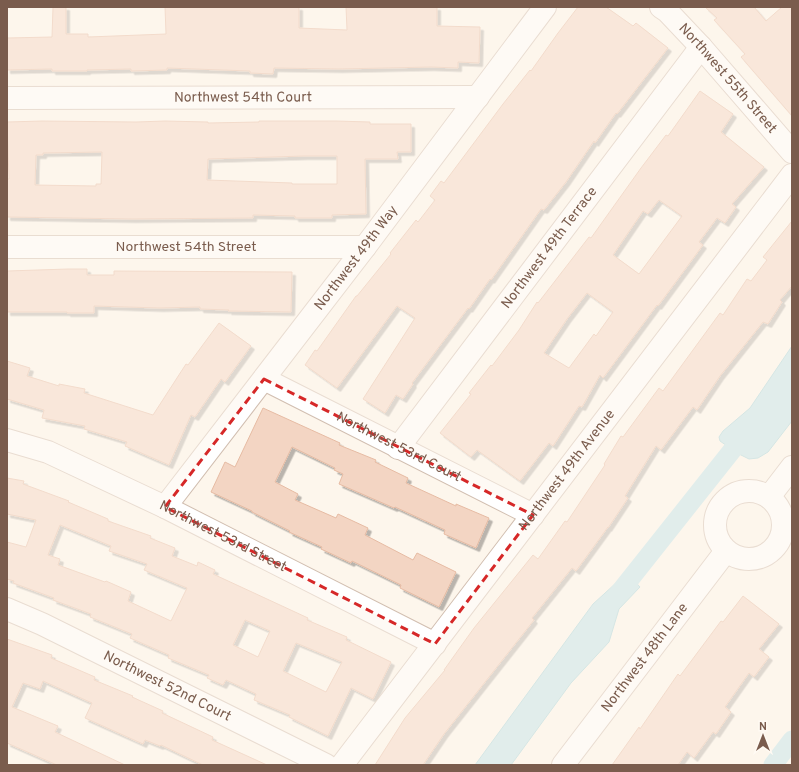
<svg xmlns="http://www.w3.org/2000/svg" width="799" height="772" viewBox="0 0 799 772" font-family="Overpass,sans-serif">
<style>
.water{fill:#bfe3e8;stroke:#a5d3da}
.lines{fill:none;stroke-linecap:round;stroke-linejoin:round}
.canal{stroke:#bfe3e8;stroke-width:19}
.building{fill:#f3d5c3;stroke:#e6bba3;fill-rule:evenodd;filter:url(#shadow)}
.minor-casing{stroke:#d1beb0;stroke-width:24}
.minor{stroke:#fff;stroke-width:22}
.marked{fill:none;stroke:#d62828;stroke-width:3;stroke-dasharray:8 5;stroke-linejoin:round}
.labels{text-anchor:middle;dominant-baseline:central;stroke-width:3.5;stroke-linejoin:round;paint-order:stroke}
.street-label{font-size:14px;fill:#7a5c4d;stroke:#fffaf3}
</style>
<defs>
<filter id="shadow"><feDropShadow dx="3.5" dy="3.5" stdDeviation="0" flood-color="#0004"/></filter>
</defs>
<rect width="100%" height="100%" fill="#fdf6ec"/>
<!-- water -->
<g class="water">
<polygon points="792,346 792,421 768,452 758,458 749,459 737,453 720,441 719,437 723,431 750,408"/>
<polygon points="627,573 640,587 619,609 609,642 571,683 511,765 475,765 593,604"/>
</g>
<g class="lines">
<!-- canal -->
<g class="canal">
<polyline points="615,598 749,429"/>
<polyline points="773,765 792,740"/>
</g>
</g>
<!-- building -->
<g class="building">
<polygon points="53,7 66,7 66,34 88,34 88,37 166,34 165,7 299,7 299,28 347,30 346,7 437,7 437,26 480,27 479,63 458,62 458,68 431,67 339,69 274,68 273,74 250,73 250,71 167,68 167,70 131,71 131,69 87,70 87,71 52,71 52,69 7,70 7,38 52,37"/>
<polygon points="578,7 606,7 633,26 636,23 668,48 617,114 616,113 595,143 594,141 566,182 544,210 541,209 491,280 490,279 469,309 468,308 412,383 413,384 403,399 396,395 385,413 363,399 415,318 397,306 337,388 305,365 315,350 317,351 356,296 357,296 391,254 390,253 416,220 418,222 435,200 430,196 441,181 444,183 503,104 530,70 531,71 558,33"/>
<polygon points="705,7 754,7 766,21 782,7 792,7 792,116 741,57 745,54 714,20 717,18"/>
<path d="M700,91l33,23 -12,18 43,35 -32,37 4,3 -11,16 -8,-5 -18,24 4,3 -45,61 -1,-1 -54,73 -3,-3 -18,32 -3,-1 -26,40 -4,-3 -29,38 -43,-31 -6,7 -31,-24 31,-39 -2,-1 22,-28 1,1 27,-36 18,-28 1,1 51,-66 2,1 50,-70 25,-33 2,1zM659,200l23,16 -43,58 -26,-19 30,-44 5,3zM587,293l26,19 -17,24 -2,-2 -25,34 -25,-15 23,-34z"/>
<path d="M42,121l94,1 29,-1 43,1v1l51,-1v-1h77l34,1v2h41v28h-14l1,7h-33l1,55 -34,1v3h-37v-2l-42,-1v3l-121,1 -125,-2v-38h2l-2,-57zM102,152l-1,32h-5v2l-61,-1 1,-30h7v-2zM304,156h33v28h-45v-1l-85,-3 1,-21z"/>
<polygon points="792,221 792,286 780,300 782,302 768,324 763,322 720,376 697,410 693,407 661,450 656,446 625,496 628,498 608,528 608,527 576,571 572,568 532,618 534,620 444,734 423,765 375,765 405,718 445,670 444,670 474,628 533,555 538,559 565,521 567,522 605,465 604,464 621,436 623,437 659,388 663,391 720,313 723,315 747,279 751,281 767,260 763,257"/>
<polygon points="68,269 87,269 87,275 114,275 114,271 292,272 291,312 228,311 229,310 200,309 200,307 160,308 94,306 94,313 67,313 67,312 7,312 7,271"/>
<polygon points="219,323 251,346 225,382 221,379 195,417 191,415 169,465 125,446 127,442 84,429 85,426 42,418 44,410 7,399 7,361 30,368 27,376 59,386 59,384 85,389 84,393 153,415 186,364 188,365"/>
<polygon points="263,408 340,443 339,445 376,460 375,462 408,478 406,483 456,506 456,504 489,518 476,548 444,534 445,530 395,507 394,508 339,484 343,474 334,470 335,468 292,447 275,482 298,494 295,500 336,518 338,514 368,528 365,535 413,560 417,553 456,572 439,607 400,588 401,585 352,561 351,563 321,549 322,547 289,532 290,531 252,512 252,511 211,492 225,462 235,467"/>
<path d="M7,478l17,3 -1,3 46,17 -1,1 40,17v2l43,15 -1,2 25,10 -3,8 25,10 1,-4 17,8 -2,4 95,44 -1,2 40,17 -1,3 45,22 -18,37 -22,-11 -23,48 -39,-19 1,-2 -36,-15 2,-6 -30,-14 -3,5 -16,-7 2,-3 -41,-17 1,-3 -39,-17 2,-4 -42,-17 1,-3 -38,-14 1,-2 -41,-15 1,-2 -7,-2v-37l19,5 10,-27 -29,-6zM60,525l51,21 -2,5 38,13 -3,6 43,18 -16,33 -43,-20 3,-9 -25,-11 -1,1 -47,-17 2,-6 -12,-4zM245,620l25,11 -12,26 -25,-12zM296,643l46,19 -16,30 -43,-21z"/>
<polygon points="743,596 779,624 759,649 769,657 754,677 749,673 725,707 731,712 716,734 713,732 694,758 687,752 678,765 612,765 639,727 640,729 678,674 680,676 721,621 723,622"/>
<polygon points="7,639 52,655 51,658 95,677 94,680 133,696 132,697 163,711 162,713 213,737 212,740 267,765 203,765 161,745 160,746 145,740 143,744 85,718 92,703 43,681 40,689 23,683 12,707 58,726 55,732 125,765 57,765 7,743"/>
</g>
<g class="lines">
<!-- minor casing -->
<g class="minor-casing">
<g id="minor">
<path id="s1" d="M661,7l6,4 34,36 91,105"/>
<path id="s2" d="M7,98l471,-1"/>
<path id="s3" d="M7,247h358"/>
<path id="s4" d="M264,379l269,136"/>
<path id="s5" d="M7,440l41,12 117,55 270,137"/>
<path id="s6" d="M398,448l303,-401"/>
<circle cx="749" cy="525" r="34"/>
<polyline points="769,497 792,467"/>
<path id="s7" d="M165,507l200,-260 180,-240"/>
<path id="s8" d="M7,609l35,15 284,141"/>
<path id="s9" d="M342,765l450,-590"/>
<path id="s10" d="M563,765l163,-214"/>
</g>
</g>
<!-- minor -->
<use href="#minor" class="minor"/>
</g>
<!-- marked area -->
<path d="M0 0H799V772H0ZM264,379l269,136 -98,129 -270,-137z" fill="#fdf6ec" fill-opacity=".55" fill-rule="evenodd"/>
<path class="marked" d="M264,379l269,136 -98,129 -270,-137z"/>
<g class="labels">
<!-- street labels -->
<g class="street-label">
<text stroke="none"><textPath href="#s1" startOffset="98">Northwest 55th Street</textPath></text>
<text stroke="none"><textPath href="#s2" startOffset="236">Northwest 54th Court</textPath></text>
<text stroke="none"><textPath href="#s3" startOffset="179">Northwest 54th Street</textPath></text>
<text stroke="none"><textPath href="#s6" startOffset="251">Northwest 49th Terrace</textPath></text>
<text stroke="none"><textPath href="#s7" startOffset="314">Northwest 49th Way</textPath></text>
<text stroke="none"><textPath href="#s4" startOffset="151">Northwest 53rd Court</textPath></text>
<text stroke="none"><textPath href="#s9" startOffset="371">Northwest 49th Avenue</textPath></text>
<text stroke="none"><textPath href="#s5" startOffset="237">Northwest 53rd Street</textPath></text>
<text stroke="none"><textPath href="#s10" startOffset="135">Northwest 48th Lane</textPath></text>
<text stroke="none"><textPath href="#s8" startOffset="178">Northwest 52nd Court</textPath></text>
</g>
</g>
<!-- border -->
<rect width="799" height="772" fill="none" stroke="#7a5c4d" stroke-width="16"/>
<!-- north arrow -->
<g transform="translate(763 736)" stroke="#fffaf3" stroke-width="3" paint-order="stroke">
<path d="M0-3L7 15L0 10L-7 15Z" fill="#7a5c4d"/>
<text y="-6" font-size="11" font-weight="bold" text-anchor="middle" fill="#7a5c4d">N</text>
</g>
</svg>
